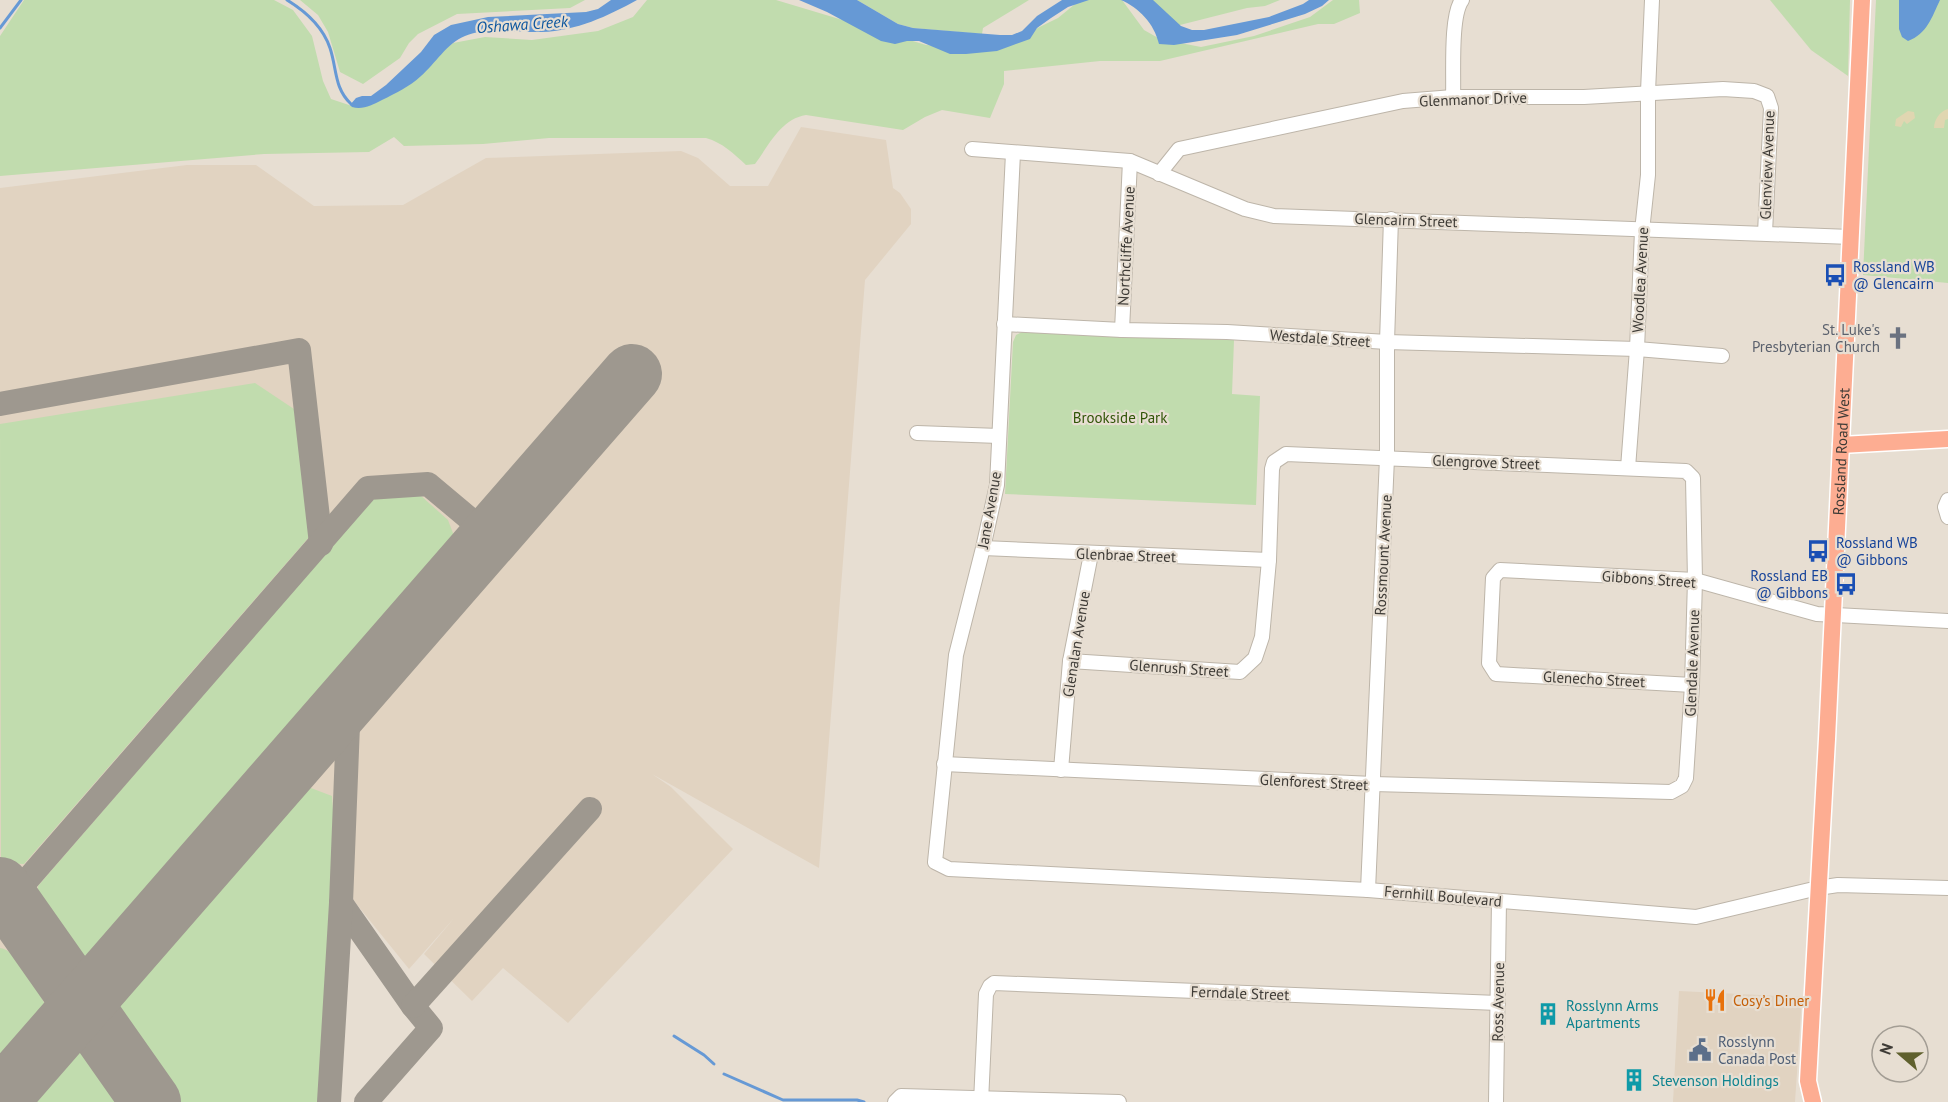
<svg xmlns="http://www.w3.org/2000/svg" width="1948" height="1102" viewBox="0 0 1948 1102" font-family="'PT Sans',sans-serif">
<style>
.built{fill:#e1d3c1}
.green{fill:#c1dcae}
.sand{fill:#e0d6b1}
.water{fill:#6699d5}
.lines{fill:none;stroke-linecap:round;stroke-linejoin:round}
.stream{stroke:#6699d5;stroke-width:3}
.taxiway{stroke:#9e988f;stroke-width:24}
.runway{stroke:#9e988f;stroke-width:60}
.minor-casing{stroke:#bdb5a9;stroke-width:16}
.major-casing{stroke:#fff;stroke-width:19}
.minor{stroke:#fff;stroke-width:14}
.major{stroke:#fdad92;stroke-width:16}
.labels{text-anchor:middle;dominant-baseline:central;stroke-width:4.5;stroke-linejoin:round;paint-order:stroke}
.street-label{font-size:15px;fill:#3e3b36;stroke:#e7ded2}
.transit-label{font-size:15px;fill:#164399;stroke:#e7ded2;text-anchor:start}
.worship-label{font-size:15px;fill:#5b616d;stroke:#e7ded2;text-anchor:end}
.park-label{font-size:15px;fill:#315508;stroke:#e7ded2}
.food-label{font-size:15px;fill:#c56008;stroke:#e7ded2;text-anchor:start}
.culture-label{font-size:15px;fill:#0d838f;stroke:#e7ded2;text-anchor:start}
.service-label{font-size:15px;fill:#4e5e75;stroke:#e7ded2;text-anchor:start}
.water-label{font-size:16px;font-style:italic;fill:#0b559e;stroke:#e7ded2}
</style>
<rect width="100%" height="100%" fill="#e7ded2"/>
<!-- built -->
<g class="built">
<polygon points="801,127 886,140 893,188 900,193 911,209 911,224 865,280 819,868 652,774 671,787 733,849 568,1023 503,968 472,1001 424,954 455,917 409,969 354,901 340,906 339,1102 0,1102 0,188 187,165 256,165 314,206 403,205 486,158 681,151 698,158 730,186 768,186"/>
<polygon points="1679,991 1802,997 1795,1102 1673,1102"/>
</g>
<!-- green -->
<g class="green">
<path d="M24,0h250l19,10 19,26 11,45 8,18 24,8 35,-16 63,-48 32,-6 47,3 66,-9 35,-14 14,-17h129l150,45 63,4 14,-4 55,-27 22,-18h42l22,30 16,9 41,8 53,-11 56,-19 23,-17h26l1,13 -26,11h-16l-158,37h-60l-96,10v13l-14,34 -48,-8 -17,7 -22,13 -97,-15c-25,4 -37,30 -51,49l-9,1c-13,-12 -23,-22 -40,-27h-157l-66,6 -79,2 -10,-9 -25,15 -105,2 -264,22v-140z"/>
<polygon points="300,0 585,0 570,8 457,14 418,34 409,43 400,58 363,84 340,72 328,32 318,15"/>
<polygon points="857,0 1029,0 983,28 982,34 913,28 898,24"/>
<polygon points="1150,0 1280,0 1265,6 1247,8 1172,27"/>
<polygon points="1770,0 1850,0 1848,76 1811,50"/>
<polygon points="1876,0 1948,0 1948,283 1863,275"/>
<polygon points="1022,332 1234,340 1232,394 1260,396 1256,505 1005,494 1013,342 1016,335"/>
<polygon points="255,383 294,409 310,536 24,864 1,863 0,424"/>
<polygon points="420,495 448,520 456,541 88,964 71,963 36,915 38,886 372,499"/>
<polygon points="303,785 332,796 340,906 324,1102 167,1102 131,1052 113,1007 135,973"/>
<path d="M0,948c18,2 36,41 45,56l-45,57z"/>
<polygon points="80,1049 108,1082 123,1102 24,1102 40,1084"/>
</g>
<!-- sand -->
<g class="sand">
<path d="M1948,109v10l-3,1 -1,8h-10c0,-8 6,-17 14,-19z"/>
<polygon points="1908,111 1914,112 1915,118 1907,124 1904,121 1901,127 1895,126 1896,119"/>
</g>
<!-- water -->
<g class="water">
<path d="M611,0h26c-29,16 -61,31 -95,32 -25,1 -52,-6 -77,4 -18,7 -30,28 -44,40 -12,11 -25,17 -39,24 -10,5 -19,10 -30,7l-2,-2 6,-7 6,-2h9l15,-11 35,-33 13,-17 17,-10 37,-8 98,-5 12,-3z"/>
<polygon points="799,0 857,0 898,24 913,28 1000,35 1012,35 1022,31 1037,16 1062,0 1089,0 1068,7 1051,18 1037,28 1030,39 997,51 966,54 950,54 919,41 907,41 895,44 881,41 827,12"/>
<path d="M1121,0h32l28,26 11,4h12l65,-13 34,-13 6,-4h20l-7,6 -17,8 -68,21 -63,10 -15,-1c-5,-21 -20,-36 -38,-44z"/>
<path d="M1899,0h41c-8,17 -13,34 -32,41l-6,-4 -3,-8z"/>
</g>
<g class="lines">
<!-- stream -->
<g class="stream">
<path d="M287,0c18,11 36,27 43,48 7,21 4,40 21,56"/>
<polyline points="0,28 21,0"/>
<polyline points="674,1036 704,1055 714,1064"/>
<polyline points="724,1074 783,1100 857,1100 864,1102"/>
</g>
<!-- taxiway -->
<g class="taxiway">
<polyline points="0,404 299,350 321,544"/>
<polyline points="341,903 413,1006 431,1028 366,1102"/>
<polyline points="0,911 368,488 428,484 471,520 485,546"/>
<polyline points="413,1006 590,809"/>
<polyline points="329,1102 341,903 349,700"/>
</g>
<!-- runway -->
<g class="runway">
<polyline points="0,887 151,1102"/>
<polyline points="0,1099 632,374"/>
</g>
<!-- minor casing -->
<g class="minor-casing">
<g id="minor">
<path d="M1453,97c1,-22 -3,-81 9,-97"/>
<polyline points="972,149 1130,161 1245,209 1274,216 1851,237"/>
<polyline points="1013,153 997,485 983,548 956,655 935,862 949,869 1368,890 1696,917 1818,888 1838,885 1948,888"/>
<polyline points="1159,174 1179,149 1403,101 1453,97 1584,97 1723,89 1754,91 1767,96 1771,108 1765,233"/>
<polyline points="1004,324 1122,330 1227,332 1387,342 1637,349 1722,356"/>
<polyline points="1122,330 1130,161"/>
<polyline points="917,433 999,436"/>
<polyline points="1628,468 1637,349 1642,231 1648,175 1648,92 1652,0"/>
<polyline points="1948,500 1945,507 1948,517"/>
<polyline points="983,548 1269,560"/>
<polyline points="1692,685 1496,674 1489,663 1493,578 1500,570 1695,580 1817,614 1948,621"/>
<polyline points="944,764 1373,784 1671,792 1682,786 1686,778 1692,685 1695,580 1693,478 1686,471 1286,454 1274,462 1272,469 1269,560 1262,637 1255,658 1240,672 1070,661"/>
<polyline points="1061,770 1070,661 1091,554"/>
<polyline points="1368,890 1387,458 1387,342 1391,219"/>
<polyline points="895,1102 901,1096 1119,1102"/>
<polyline points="981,1102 986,994 990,986 994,983 1498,1003"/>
<polyline points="1496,1102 1499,901"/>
</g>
</g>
<!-- major casing -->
<g class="major-casing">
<g id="major">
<polyline points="1841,445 1948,439"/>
<path id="s1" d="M1813,1102l-5,-21 19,-342 35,-739"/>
</g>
</g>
<!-- minor -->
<use href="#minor" class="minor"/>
<!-- major -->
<use href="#major" class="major"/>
</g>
<!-- icons -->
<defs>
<g id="bus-bare" transform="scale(1.8)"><path d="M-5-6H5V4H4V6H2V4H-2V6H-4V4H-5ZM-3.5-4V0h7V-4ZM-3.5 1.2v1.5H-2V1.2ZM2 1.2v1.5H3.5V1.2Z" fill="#1a4fb4" stroke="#e7ded2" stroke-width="2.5" paint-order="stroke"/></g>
<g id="church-bare" transform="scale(1.8)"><path d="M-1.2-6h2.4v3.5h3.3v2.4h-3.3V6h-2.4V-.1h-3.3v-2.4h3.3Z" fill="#6b7280" stroke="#e7ded2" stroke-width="2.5" paint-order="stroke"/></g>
<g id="restaurant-bare" transform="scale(1.8)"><path d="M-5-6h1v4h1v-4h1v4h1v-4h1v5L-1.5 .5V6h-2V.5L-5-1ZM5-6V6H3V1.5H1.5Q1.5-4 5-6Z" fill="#e8710a" stroke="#e7ded2" stroke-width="2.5" paint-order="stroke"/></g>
<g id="building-bare" transform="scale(1.8)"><path d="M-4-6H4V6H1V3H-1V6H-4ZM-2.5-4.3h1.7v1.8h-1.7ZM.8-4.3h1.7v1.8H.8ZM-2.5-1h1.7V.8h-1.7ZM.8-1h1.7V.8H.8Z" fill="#0f9aa8" stroke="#e7ded2" stroke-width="2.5" paint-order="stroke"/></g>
<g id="civic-bare" transform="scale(1.8)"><path d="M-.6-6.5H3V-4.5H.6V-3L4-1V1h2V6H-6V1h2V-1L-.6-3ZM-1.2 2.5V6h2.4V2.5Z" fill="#5c6f8a" stroke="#e7ded2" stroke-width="2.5" paint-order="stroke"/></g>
</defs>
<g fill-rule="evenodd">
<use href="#bus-bare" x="1835" y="275"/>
<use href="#church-bare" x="1898" y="338"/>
<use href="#bus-bare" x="1818" y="551"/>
<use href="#bus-bare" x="1846" y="584"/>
<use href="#restaurant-bare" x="1715" y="1000"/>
<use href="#building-bare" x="1548" y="1014"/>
<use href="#civic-bare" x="1700" y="1050"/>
<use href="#building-bare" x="1634" y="1080"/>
</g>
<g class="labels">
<!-- street labels -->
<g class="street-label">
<text transform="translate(1473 99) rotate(-2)">Glenmanor Drive</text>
<text transform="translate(1767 165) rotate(-88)">Glenview Avenue</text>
<text transform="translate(1406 220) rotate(2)">Glencairn Street</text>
<text transform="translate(1126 246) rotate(-87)">Northcliffe Avenue</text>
<text transform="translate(1640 280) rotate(-87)">Woodlea Avenue</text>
<text transform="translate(1320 338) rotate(4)">Westdale Street</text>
<text stroke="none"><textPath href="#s1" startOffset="652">Rossland Road West</textPath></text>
<text transform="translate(1486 462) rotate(2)">Glengrove Street</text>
<text transform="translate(989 510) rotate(-80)">Jane Avenue</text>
<text transform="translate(1126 555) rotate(2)">Glenbrae Street</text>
<text transform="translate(1383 555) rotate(-87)">Rossmount Avenue</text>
<text transform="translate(1649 579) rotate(4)">Gibbons Street</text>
<text transform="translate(1076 644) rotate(-81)">Glenalan Avenue</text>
<text transform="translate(1692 663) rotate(-88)">Glendale Avenue</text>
<text transform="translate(1179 668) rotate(4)">Glenrush Street</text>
<text transform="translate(1594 679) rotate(3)">Glenecho Street</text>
<text transform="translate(1314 782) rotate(3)">Glenforest Street</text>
<text transform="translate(1443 896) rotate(5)">Fernhill Boulevard</text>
<text transform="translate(1240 993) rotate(2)">Ferndale Street</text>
<text transform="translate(1498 1002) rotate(-89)">Ross Avenue</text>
</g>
<!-- transit labels -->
<g class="transit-label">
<text x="1853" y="266">Rossland WB<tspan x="1853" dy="17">@ Glencairn</tspan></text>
<text x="1836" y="542">Rossland WB<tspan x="1836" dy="17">@ Gibbons</tspan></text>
<text x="1828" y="575" text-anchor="end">Rossland EB<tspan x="1828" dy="17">@ Gibbons</tspan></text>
</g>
<!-- worship labels -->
<g class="worship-label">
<text x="1880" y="329">St. Luke's<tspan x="1880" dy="17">Presbyterian Church</tspan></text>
</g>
<!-- park labels -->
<g class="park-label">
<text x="1120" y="417">Brookside Park</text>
</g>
<!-- food labels -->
<g class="food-label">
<text x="1733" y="1000">Cosy’s Diner</text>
</g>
<!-- culture labels -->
<g class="culture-label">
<text x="1566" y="1005">Rosslynn Arms<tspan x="1566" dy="17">Apartments</tspan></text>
<text x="1652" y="1080">Stevenson Holdings</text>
</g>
<!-- service labels -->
<g class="service-label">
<text x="1718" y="1041">Rosslynn<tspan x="1718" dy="17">Canada Post</tspan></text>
</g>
<!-- water labels -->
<g class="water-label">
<text transform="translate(522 24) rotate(-4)">Oshawa Creek</text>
</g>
</g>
<!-- north arrow -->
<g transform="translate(1900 1054) rotate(290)"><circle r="28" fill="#e7ded2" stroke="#a39d94" stroke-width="1.5"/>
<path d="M0-4.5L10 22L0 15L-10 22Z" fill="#5f602d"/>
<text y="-9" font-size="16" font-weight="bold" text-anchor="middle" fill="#3e3b36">N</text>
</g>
</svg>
